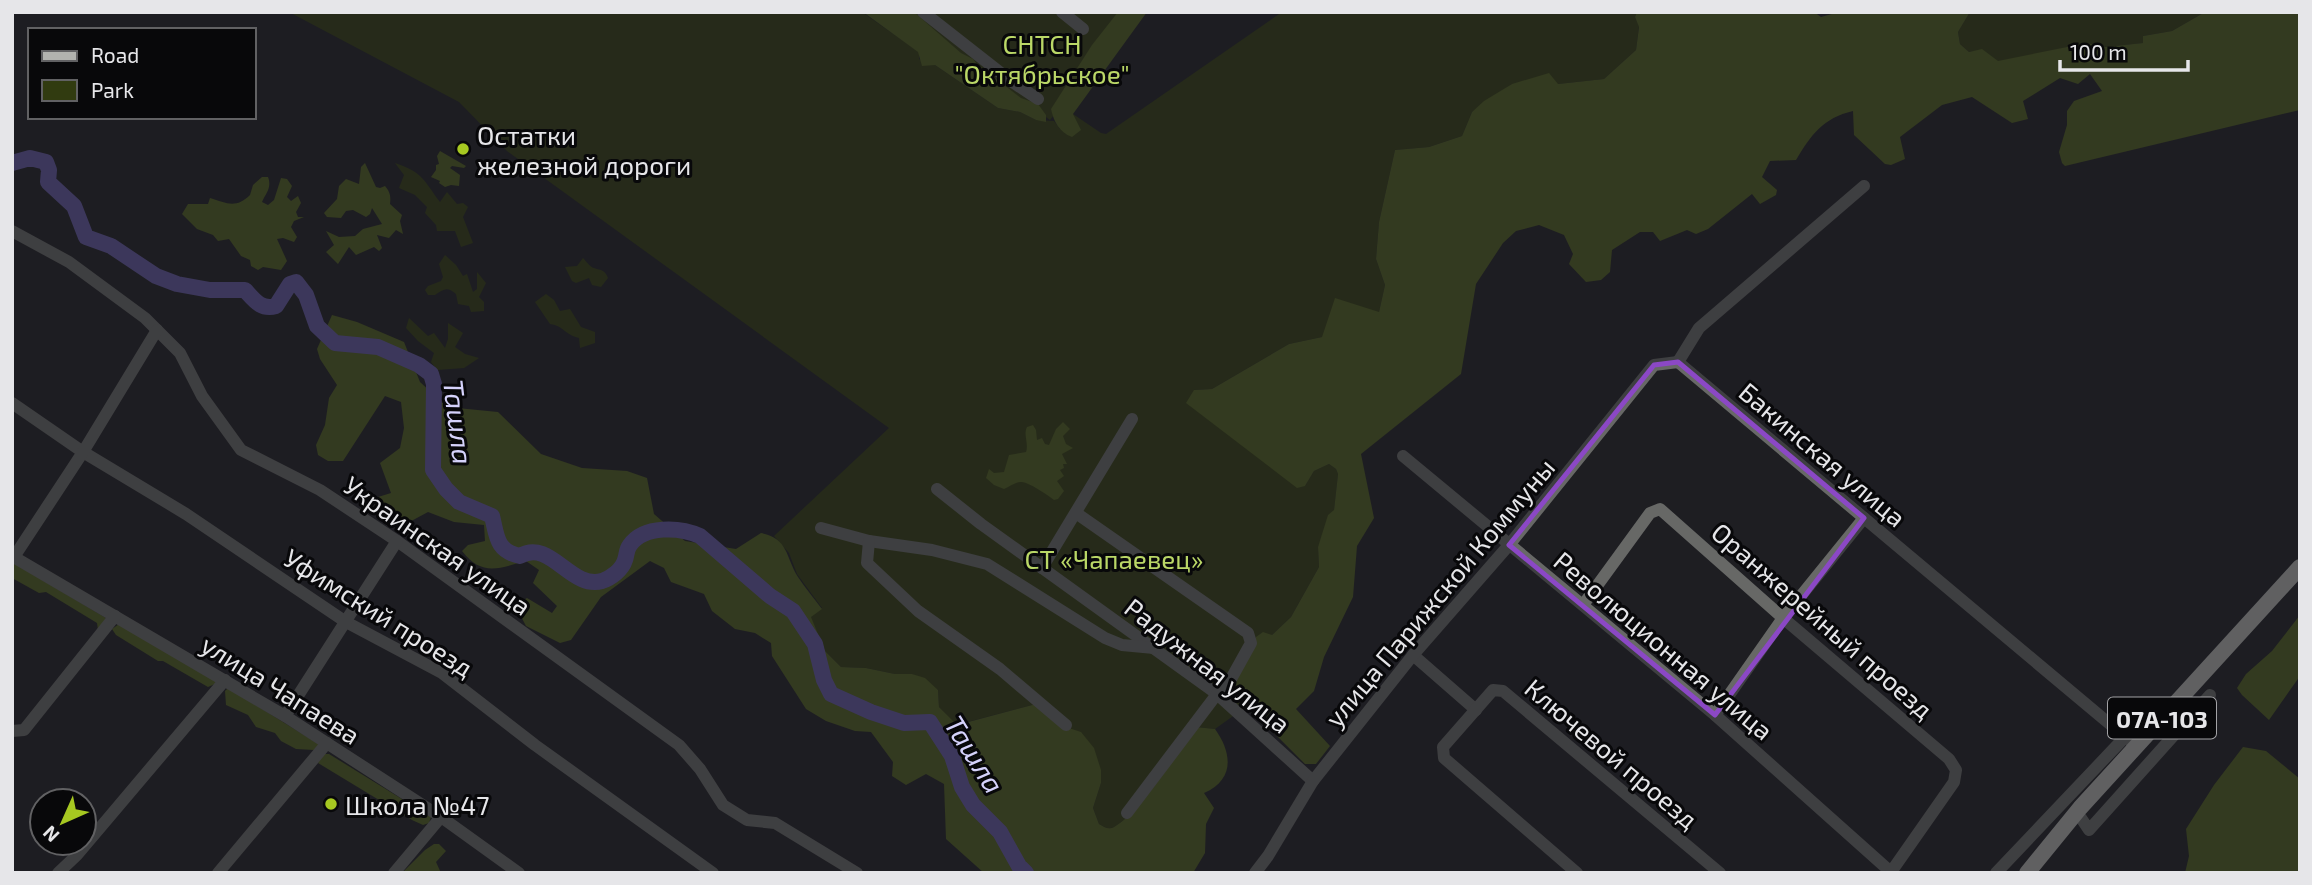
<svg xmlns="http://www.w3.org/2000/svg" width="2312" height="885" viewBox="0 0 2312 885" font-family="'Exo 2',sans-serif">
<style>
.green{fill:#313b10}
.forest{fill:#4e5d1d}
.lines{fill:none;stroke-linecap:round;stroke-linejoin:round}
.river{stroke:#6358a0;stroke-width:16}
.minor{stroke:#676866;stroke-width:12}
.major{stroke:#b1b2ae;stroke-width:16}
.marked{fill:none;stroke:#8b48c5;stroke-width:5;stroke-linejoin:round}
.poi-dot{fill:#a6c821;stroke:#08080a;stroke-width:2.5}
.labels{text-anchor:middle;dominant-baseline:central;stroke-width:6;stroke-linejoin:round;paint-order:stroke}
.shield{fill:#08080a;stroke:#a3a3a6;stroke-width:2}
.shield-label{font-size:24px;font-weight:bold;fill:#e6e6e9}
.park-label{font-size:26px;fill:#bad767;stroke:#08080a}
.poi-label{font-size:26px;fill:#e6e6e9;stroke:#08080a;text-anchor:start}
.street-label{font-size:26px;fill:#e6e6e9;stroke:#08080a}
.water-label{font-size:28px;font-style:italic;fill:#d5d2fb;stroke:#08080a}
</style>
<rect width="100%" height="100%" fill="#1e1e22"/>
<!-- green -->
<g class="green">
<path d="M289,12h573l57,40v7l16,6 63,43 22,4 16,8 18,1 6,8 15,-8 -2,-7 28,19 5,1 176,-122h355l-2,5 4,9 -3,24 -32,29 -46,5h-46l-40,28 -10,24 -33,11 -34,3 -16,72 -3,37 9,26 -6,27 -57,25 -33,7 -77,45 -18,1 111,96 9,-15 15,-7 7,5 2,5 -4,36 -16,37 1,20 -28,50 -19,18 -32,58 7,13 -32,23 -19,-2c-20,28 -54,84 -82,100 -5,3 -10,0 -15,-3l-6,-16 8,-25 -34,-56 -31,-23 -80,21 -17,-18 -1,-17 -26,-16h-17l-29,-6 -25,-1 -16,-16 -15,-35 12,-8 -25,-34 -8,-21 -15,-17 115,-108 -382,-277 -48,-49z"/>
<polygon points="903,12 1135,12 1050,120"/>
<polygon points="1970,12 2205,12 2172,31 2143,36 2144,43 2105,47 2087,43 1998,62 1982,50 1969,52 1960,44 1958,32"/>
<path d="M395,163c28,9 29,18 45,39l7,-10 10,12 6,-1 5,4 -5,10 10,26 -12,4 -6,-16h-18l-1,-6 -11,-12 2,-6 -12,-12 -16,-7 5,-13z"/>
<path d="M445,255l11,10 7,11 4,-2 6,18 4,-3v-17l9,11 -7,14 5,5v9l-13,1 -2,-6 -11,-2 -2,-10c-8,-8 -13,-5 -21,1h-7l-3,-5 3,-4 13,-5 2,-4 -4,-13z"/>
<path d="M583,258c3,3 7,9 11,10 8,3 10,1 14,10l-7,9 -9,-2 -3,-7 -13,5 -4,-2 -7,-14 12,-1z"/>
<path d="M546,294l8,6 6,11 10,-2 11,18 14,5v11l-15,5 -1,-10c-14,-3 -15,-12 -29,-14l-15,-22z"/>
<polygon points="409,318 428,336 434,333 445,348 448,339 448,323 463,333 455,347 465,354 479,358 464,368 437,370 431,362 434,353 418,341 406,328"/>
</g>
<!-- forest -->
<g class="forest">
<polygon points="863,12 914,12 961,53 973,59 977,64 1021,98 1038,104 1046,115 1046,122 1036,120 1020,112 998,108 935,65 922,66 918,52"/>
<path d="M1118,12h29l-74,102 8,16 -9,7c-13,-5 -18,-15 -21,-28l41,-64z"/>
<path d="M1637,12h177l7,5 18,-5h131l-12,20 2,12 9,8 13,-3 16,12 89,-18 18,4 38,-4v-7l29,-5 33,-19h95v98l-235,56 -3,-3 -3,-11 8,-27v-14l7,-10 28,-10 -12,-17 -12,10 -18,-6 -37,23 5,18 -16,4 -40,-26 -30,8 -42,32 5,22 -14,6 -6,-1 -31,-29 -1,-24c-30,7 -42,24 -57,49l-26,1 -8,16 15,13 -1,5 -16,9 -8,-10 -44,35 -12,5 -9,-4 -27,11 -7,-9h-13l-28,18 -2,22 -9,8 -15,2 -17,-18 4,-10 -9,-19 -25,-10 -23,6 -13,12 -27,41 -15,90 -100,80 13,64 -17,28 -4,51 -29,60 -10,34 -18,18 34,37 -14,18h-11l-58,-58 -14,-28 23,-41 7,-5 9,3 19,-18 28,-50 -1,-20 10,-32 6,-5 4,-36 -2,-5 -7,-5 -15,7 -9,15 -8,2 -111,-85 8,-13 18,-1 77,-45 33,-7 13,-39 44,14 6,-27 -9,-26 3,-37 16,-72 34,-3 33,-11 10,-24 12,-11 28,-17 37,-11 9,11 46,-5 32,-29 3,-23 -4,-10z"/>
<polygon points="440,151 466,166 464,168 452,166 450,168 460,175 459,186 451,185 445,187 439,183 440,181 431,177 436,170 436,165 439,164 437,156"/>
<path d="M365,163l11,24 4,1 5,-2c5,6 6,10 5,18l12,11 -2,6 3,13 -7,-4 -7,8 -12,-3 5,13 -3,3 -5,-4 -18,8 -7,-8 -11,17 -12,-12 8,-7 -8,-14 13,6 16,-1 8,-7 19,-5 -10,-16 -2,6 -4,3 -13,-7 -7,1 -5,7 -14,-1 -3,-4 13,-14 2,-13 7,-7 13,5 2,-17z"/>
<path d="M262,177h6c4,11 -2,16 -6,25l6,3 6,-5 7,-22 6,1 5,7 -5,11 4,4 7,-5 3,7 -5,9 2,5h6l-10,4 -3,6 6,10 -3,5 -11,-4 -6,1 10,22 -6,9 -18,-3 -5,3 -7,-4 -1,-6 -9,-4 -12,-17 -11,2 -5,-6 -16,-6 -15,-15 6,-10h20l2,-6c16,5 26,11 40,-3l3,-10z"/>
<path d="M332,315l25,7 47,20 16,40 27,25 51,5 43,42 41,14 45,3 20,7 7,36 31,27 51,8 25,-16c28,6 24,23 37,44 7,11 16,21 24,32l-11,8 14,34 16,16 25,1 29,6h17l13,4 13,12 1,17 18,18 79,-21 30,23 15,5 13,16 7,22v13l-8,25 6,16c5,3 10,6 15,3 28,-16 62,-73 82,-100l19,2c18,25 19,51 -11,64l10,15 -8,16 -1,29 -12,20h-209l-38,-34 -2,-55 -18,-10 -20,11 -14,-9 1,-14 -22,-30 -16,-1 -29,-10 -20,-12 -34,-53 -1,-13 -16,-10 -20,-4 -23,-18 -8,-17 -33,-12 -7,-14 -14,-7 -49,36 -30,43 -11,3 -34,-17 -11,-21 12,-7 25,15 5,-7 -24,-23 6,-13 -13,-9c-27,7 -44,16 -64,-10l6,-6 17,-4 -1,-16 -30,-3 -26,-10 -26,14 -29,-16 5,-13 13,-4 -11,-30 20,-15 4,-20 -3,-26 -16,-6 -42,65h-15l-10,-6 -2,-10 9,-20 4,-27 8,-13 -17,-26 -3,-10z"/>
<path d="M1063,422l7,7 -7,7 3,8 7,4 -11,6 5,10h-4l1,4 -4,2 4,6 -7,5 7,10 -6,8 -4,1c-8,-6 -24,-17 -32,-18 -5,-1 -13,5 -18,7l-10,-4 -8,-7 3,-9 5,4 10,-1 5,-17 17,-3c3,-8 -3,-17 1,-25l6,-2 3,5 1,10 5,-2 3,6 4,1 7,-16z"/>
<polygon points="12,562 106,618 98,630 97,623 46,592 39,593 12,578"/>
<polygon points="2300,615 2300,676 2269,720 2242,695 2237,688 2246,674 2272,651"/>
<polygon points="119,624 216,681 215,684 208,687 163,661 158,661 116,635 112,629"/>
<polygon points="228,688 320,745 314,750 296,749 281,741 275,733 256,727 248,715 226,705 225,691"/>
<polygon points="2243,747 2266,751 2300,779 2300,872 2185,873 2189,856 2186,829 2214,785"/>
<polygon points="322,754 329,754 431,817 429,823 423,825 412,820 318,763"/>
<polygon points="434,844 439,844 446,851 436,862 441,873 402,873 425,850"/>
</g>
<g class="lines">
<!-- river -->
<path class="river" d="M12,163l18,-5 16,4 3,8 -1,12 26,24 12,31 25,9 45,30 21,8 33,6h35c10,11 16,20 31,16l14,-22 6,-2 10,13 11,31 18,17 43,4 41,18 12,9 3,10 -1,86 13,19 13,13 33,14c5,20 4,35 28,40 30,-18 51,34 82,25 9,-3 20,-11 23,-21 2,-5 1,-10 5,-15 14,-20 50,-18 70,-9l70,60 23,15 22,33 9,36 7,14 40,18 33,11 26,-1 22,34 10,31 11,18 27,27 19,34 7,7"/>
<!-- minor -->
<g class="minor">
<polyline points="923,12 1011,81 1038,99"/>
<polyline points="1062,12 1083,29"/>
<polyline points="12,231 69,262 145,318 180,353 202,396 241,450 320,490 397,541 679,745 700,769 723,805 747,820 775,823 857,873"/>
<polyline points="1678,362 2136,746"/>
<polyline points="1678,362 1699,328 1864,186"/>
<polyline points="12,403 83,452 186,514 346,622 442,673 535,745 713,873"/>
<polyline points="1403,456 1715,715 1892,873"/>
<polyline points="937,489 981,524 1217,694 1313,781"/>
<polyline points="1076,513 1248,633 1251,643 1221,697"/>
<polyline points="821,528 869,541 932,550 987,564 1105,638 1122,645 1154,648"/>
<polyline points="869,541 867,563 918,611 1000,669 1066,725"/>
<polyline points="12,556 285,716 441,817 519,873"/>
<polyline points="14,557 83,452 157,330"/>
<polyline points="1042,568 1132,419"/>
<polyline points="1583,605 1650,513 1660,509 1783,618 1949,759 1956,770 1954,782 1891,872"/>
<polyline points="1413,655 1476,710"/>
<polyline points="1715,715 1783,618 1864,518"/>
<polyline points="285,716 397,541"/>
<polyline points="12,731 24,730 115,616"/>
<polyline points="2077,812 2089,830 2210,695"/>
<polyline points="1127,813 1217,694"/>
<polyline points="58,873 77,855 225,680"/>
<polyline points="218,873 327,743"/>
<polyline points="394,873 441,817"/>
<polyline points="1255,873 1268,856 1313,781 1413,655 1509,545 1654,365 1678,362"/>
<polyline points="1577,873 1444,758 1443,747 1493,690 1503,691 1720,873"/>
<polyline points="1996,873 2125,737"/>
</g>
<!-- major -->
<polyline class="major" points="2027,873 2080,808 2300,567"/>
</g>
<!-- marked area -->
<path d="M0 0H2312V885H0ZM1678,362l186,156 -149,197 -206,-170 145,-180z" fill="#1e1e22" fill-opacity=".55" fill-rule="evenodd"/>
<path class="marked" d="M1678,362l186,156 -149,197 -206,-170 145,-180z"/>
<!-- markers -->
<g class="poi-dot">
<circle cx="463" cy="149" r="7"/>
<circle cx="331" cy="804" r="7"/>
</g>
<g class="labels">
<!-- shield labels -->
<rect class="shield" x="2108" y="697.5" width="108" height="41" rx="5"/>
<g class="shield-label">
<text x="2162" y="718">07А-103</text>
</g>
<!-- park labels -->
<g class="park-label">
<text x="1042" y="43">СНТСН<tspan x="1042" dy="30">"Октябрьское"</tspan></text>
<text x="1114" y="558">СТ «Чапаевец»</text>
</g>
<!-- poi labels -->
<g class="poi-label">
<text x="477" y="134">Остатки<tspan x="477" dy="30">железной дороги</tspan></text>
<text x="345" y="804">Школа №47</text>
</g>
<!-- street labels -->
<g class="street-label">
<text transform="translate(1823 454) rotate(40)">Бакинская улица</text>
<text transform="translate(438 545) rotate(35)">Украинская улица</text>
<text transform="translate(1439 592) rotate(-50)">улица Парижской Коммуны</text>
<text transform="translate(379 612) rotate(32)">Уфимский проезд</text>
<text transform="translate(1823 620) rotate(41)">Оранжерейный проезд</text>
<text transform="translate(1664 645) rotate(40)">Революционная улица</text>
<text transform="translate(1208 665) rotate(38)">Радужная улица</text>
<text transform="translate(281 689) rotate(32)">улица Чапаева</text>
<text transform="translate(1612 753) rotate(40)">Ключевой проезд</text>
</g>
<!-- water labels -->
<g class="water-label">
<text transform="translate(459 422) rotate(83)">Ташла</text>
<text transform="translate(975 754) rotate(58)">Ташла</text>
</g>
</g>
<!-- border -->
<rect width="2312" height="885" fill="none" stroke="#e6e6e9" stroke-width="28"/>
<!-- legend -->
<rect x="28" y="28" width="228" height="91" fill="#08080a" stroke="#616163" stroke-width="2"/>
<rect x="42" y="51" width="35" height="10" fill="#b1b2ae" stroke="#616163" stroke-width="2"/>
<text x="91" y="63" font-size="21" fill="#e6e6e9">Road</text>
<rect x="42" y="80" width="35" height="21" fill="#313b10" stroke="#616163" stroke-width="2"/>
<text x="91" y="98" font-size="21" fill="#e6e6e9">Park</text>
<!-- north arrow -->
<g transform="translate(63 822) rotate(225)"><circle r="33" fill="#08080a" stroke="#616163" stroke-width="2"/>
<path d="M0-5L12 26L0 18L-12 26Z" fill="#a6c821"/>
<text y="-10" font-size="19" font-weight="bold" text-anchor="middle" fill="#e6e6e9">N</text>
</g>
<!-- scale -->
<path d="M2060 60v10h128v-10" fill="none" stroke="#e6e6e9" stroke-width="3.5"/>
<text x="2070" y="60" font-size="21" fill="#e6e6e9" stroke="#08080a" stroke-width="5" paint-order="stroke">100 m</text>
</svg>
